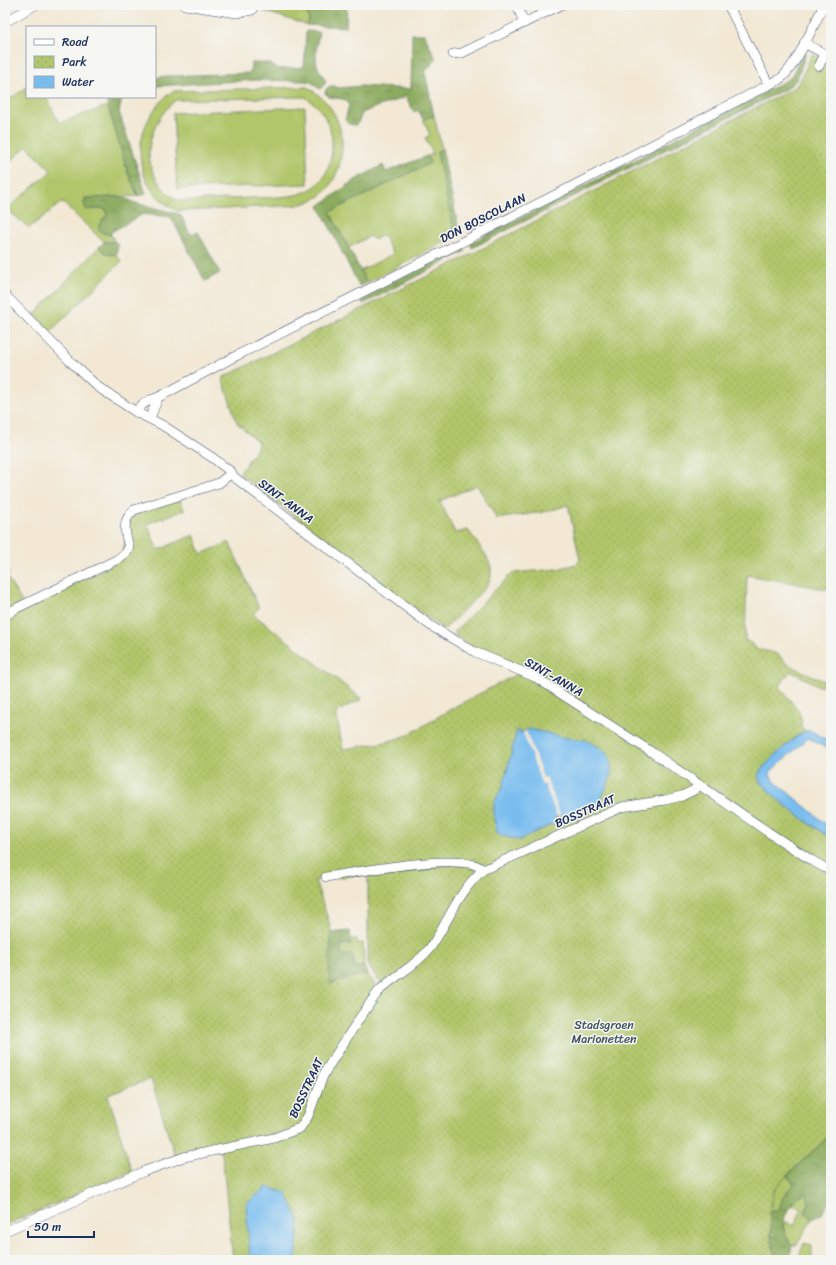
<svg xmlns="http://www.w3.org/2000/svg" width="836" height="1265" viewBox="0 0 836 1265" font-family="Sriracha,sans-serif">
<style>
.grass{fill:#b1c66a;stroke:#667a64;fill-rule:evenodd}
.forest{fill:url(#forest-crowns);stroke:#546d5e}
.park{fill:url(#park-dots);stroke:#667a64;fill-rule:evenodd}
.water{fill:#79bdef;stroke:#4a76a6}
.pier{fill:#f2e8d4}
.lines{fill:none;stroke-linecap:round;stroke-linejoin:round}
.street-casing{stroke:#3b4b70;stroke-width:10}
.street{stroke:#fff;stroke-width:9}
.labels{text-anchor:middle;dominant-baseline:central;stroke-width:3;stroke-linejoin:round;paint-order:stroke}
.street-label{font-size:12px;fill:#1b2f5e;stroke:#f6f6f2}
.park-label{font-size:12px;fill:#405561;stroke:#f6f6f2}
</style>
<defs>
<pattern id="forest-crowns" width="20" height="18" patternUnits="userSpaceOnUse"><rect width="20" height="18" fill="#8cab5e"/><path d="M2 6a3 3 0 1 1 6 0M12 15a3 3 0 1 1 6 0" fill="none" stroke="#728c51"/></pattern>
<pattern id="park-dots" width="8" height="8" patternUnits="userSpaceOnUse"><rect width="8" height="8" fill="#b1c66a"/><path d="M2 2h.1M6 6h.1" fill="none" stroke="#98aa5e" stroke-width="1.8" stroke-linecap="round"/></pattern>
</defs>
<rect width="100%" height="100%" fill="#f6f6f2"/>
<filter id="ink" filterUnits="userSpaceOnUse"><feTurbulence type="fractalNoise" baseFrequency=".025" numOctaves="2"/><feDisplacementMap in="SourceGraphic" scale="8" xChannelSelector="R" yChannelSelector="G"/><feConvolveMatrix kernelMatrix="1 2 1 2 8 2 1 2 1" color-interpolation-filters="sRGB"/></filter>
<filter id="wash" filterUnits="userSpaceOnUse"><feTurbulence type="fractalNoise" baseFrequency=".012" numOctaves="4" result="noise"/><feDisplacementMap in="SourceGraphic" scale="16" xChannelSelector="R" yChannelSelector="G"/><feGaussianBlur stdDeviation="0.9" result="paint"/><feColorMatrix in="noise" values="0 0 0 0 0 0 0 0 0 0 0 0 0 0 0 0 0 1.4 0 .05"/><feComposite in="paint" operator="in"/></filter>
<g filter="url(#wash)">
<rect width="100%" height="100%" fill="#f2e8d4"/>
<!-- grass -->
<g class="grass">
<polygon points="264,5 305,5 309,20 307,25 263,11"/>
<polygon points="27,87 27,97 46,97 59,123 108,106 128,173 138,196 85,198 92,210 101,208 106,210 107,215 99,225 103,233 111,235 115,242 104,242 62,202 29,228 7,209 51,171 27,146 5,166 5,102"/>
<path d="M307,87c21,12 33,30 35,54 1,19 -6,43 -22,55 -6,4 -16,8 -23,9 -13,2 -27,1 -39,2 -27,2 -53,3 -80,4 -51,-24 -48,-89 -5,-120zM305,97c16,10 26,26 27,45 1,16 -5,37 -19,46 -17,11 -43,9 -63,10 -23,1 -46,2 -70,3 -18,-8 -32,-30 -31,-50 1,-18 12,-40 27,-51z"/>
<polygon points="305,107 308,184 177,189 173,113"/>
<polygon points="434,116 442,149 437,152 455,237 367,283 360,271 393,254 383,235 374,240 370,236 348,248 329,212 430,163 427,156 433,154 425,138 430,135 423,119"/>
<polygon points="99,247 109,255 115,254 122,261 50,332 34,315"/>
<polygon points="5,566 9,575 6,576 22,602 5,614"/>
<polygon points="350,939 357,939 357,943 363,943 364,967 355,967 341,955 341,945 351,944"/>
<path d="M787,1176l7,8 -11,12 -4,15h-7c-5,-15 5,-25 15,-35z"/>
<path d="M807,1194l2,9 -3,6 3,7 3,3 -15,26 -5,1c-5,-7 -10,-17 -8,-25l10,5 8,-17 -10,-4 5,-8z"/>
<polygon points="804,1243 812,1245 812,1260 797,1260"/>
</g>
<!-- forest -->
<g class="forest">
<polygon points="305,5 347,5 346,27 307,25 309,20"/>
<path d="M306,31l13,1c-2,10 -5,26 -1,36 3,5 6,9 8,15l-6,6 -9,-7 -6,-1 -48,-1 -102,6v-8l11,-2 84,-3 1,-10h17l11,6 25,-2z"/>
<path d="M412,34h12l12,25 -11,13 9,44 -11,3 -5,-9 -4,2 -8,-15 -30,10 -14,6 -3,8 -3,4c-6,0 -9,-1 -11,-6 8,-22 2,-19 -16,-22l-4,-4 1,-4 4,-3h4l4,2 23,-2 50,3z"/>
<polygon points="804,52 806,53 797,79 789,87 472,248 470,243 602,177 789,79 792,75"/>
<polygon points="105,97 124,97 122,99 119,112 146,194 138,196 128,173"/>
<polygon points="442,149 459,231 454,232 437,152"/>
<polygon points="427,156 430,163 330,212 367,283 359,286 319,206 355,180 383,165 386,172"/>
<polygon points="124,197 135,203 179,214 182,217 190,234 198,232 220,273 205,281 171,217 143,214 111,232 111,235 99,231 99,225 107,215 106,210 101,208 86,210 84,204 85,198"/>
<path d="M104,242h11l3,2 -1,9c-8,5 -12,-1 -18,-6z"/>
<polygon points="462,246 466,251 363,304 361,298"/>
<polygon points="350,931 351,944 341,945 341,955 353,954 355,967 364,967 369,976 365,975 329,984 329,953 331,933"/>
<polygon points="831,1134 831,1199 821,1215 812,1219 805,1213 809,1203 807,1194 797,1197 785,1216 783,1226 785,1234 792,1246 789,1260 775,1260 771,1237 770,1211 779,1211 783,1196 794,1184 787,1176"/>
</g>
<!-- park -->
<path class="park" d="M812,54l8,4 10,14 1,-1v519l-84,-15 -2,65 6,3 4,5 23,6 9,10 37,17 -3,6 -31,-16 -10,15c7,14 25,25 21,41l5,4 -12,7 -34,33 2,12 6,7 38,31 25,17v296l-41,38 -16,18 -4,16 2,5h-2l1,26 4,23h-542l-11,-106 -5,-8 -42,10 -24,-77 -43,16 24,77 -127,53v-606l11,-7 106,-52c2,-10 4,-37 10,-43 7,-7 38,-14 48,-18l4,11 -37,14 11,26 36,-15 7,19 28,-12 30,66 -6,6 109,85 -26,13 7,37 43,-7 22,-7 48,-29 61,-32 -5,-12 -42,-16 -15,-11v-4l57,-58 45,-4 19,-5 4,-4 -12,-55 -19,6 -52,8 -20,-34 -37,16 15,32 13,-3 18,25 5,12v10l-4,9 -43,44 -205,-156 18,-26 1,-6 -21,-19 -15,-45 246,-122 326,-168 6,-7zM368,874v91l10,15 4,2 -6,6c-1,-6 -6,-12 -12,-14l-34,10c-3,-19 2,-40 0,-59l-15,-45z"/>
<!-- water -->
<g class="water">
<polygon points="529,729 567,738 586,740 599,747 608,754 611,765 611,777 600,801 565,818 562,815 557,816 555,818 555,823 519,840 502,836 497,832 496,828 494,819 494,803 503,786 517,730 521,733"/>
<path d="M806,731h5l20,11v7l-4,-2 -1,1 -17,-10 -2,1 -36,32 -1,4 4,6 57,47v10c-19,-13 -64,-42 -73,-62 4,-11 38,-41 48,-45z"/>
<polygon points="267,1187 286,1193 299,1220 296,1260 250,1260 246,1204"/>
</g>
<!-- pier -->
<polygon class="pier" points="526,731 543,778 546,777 560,815 557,816 545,785 542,785 523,732"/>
</g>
<g filter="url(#ink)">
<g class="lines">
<!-- street casing -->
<g class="street-casing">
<g id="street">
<polyline points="185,5 237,13 252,10"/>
<polyline points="517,5 524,23"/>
<polyline points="728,5 769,85"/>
<polyline points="5,22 35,5"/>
<polyline points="804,43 825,54 819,66"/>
<polyline points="453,54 462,53 561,5"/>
<polyline points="5,295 72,363 98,387 136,412 162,425 213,458 231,472 234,477 431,626 475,652 535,677 653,753 768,832 811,860 825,868 831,870"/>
<path d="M136,412c4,-7 12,-12 21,-14l75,-40 331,-167 217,-112c16,-12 34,-55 44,-74"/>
<polyline points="150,418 156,403 157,398"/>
<path d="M5,616l10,-7 101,-49 10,-7 3,-6c-4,-15 -8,-25 5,-37l85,-27 10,-8 2,-3"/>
<path d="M326,877c27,-4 141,-27 157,-7"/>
<path d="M5,1231l140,-60 39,-14 90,-19 26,-10 8,-12 15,-40 5,-9c11,-17 22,-34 33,-51 7,-9 12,-19 20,-27 16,-15 35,-23 49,-41 18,-25 28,-57 53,-78l139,-63 43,-7 17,-4 12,-6 5,-5"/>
</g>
</g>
<!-- street -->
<use href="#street" class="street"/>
</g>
</g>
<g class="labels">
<!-- street labels -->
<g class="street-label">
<text transform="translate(483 218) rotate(-27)">DON BOSCOLAAN</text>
<text transform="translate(286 501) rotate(37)">SINT-ANNA</text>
<text transform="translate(554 677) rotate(30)">SINT-ANNA</text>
<text transform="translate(585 811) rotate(-24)">BOSSTRAAT</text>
<text transform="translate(306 1088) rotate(-65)">BOSSTRAAT</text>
</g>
<!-- park labels -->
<g class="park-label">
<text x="604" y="1025">Stadsgroen<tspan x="604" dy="14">Marionetten</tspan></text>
</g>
</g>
<!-- margin -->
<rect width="836" height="1265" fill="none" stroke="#f6f6f2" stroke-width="20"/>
<!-- legend -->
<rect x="26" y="26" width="130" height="72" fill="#f6f6f2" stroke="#9ea6b7"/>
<rect x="34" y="39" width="20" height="6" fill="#ffffff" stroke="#9ea6b7"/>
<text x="62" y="46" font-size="12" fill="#1b2f5e">Road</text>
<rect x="34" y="56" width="20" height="12" fill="url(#park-dots)" stroke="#9ea6b7"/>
<text x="62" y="66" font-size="12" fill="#1b2f5e">Park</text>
<rect x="34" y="76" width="20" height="12" fill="#79bdef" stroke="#9ea6b7"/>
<text x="62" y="86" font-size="12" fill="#1b2f5e">Water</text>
<!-- scale -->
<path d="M28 1231v6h66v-6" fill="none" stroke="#1b2f5e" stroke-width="2"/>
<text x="34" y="1231" font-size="12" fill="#1b2f5e" stroke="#f6f6f2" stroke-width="3" paint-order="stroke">50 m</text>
</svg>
